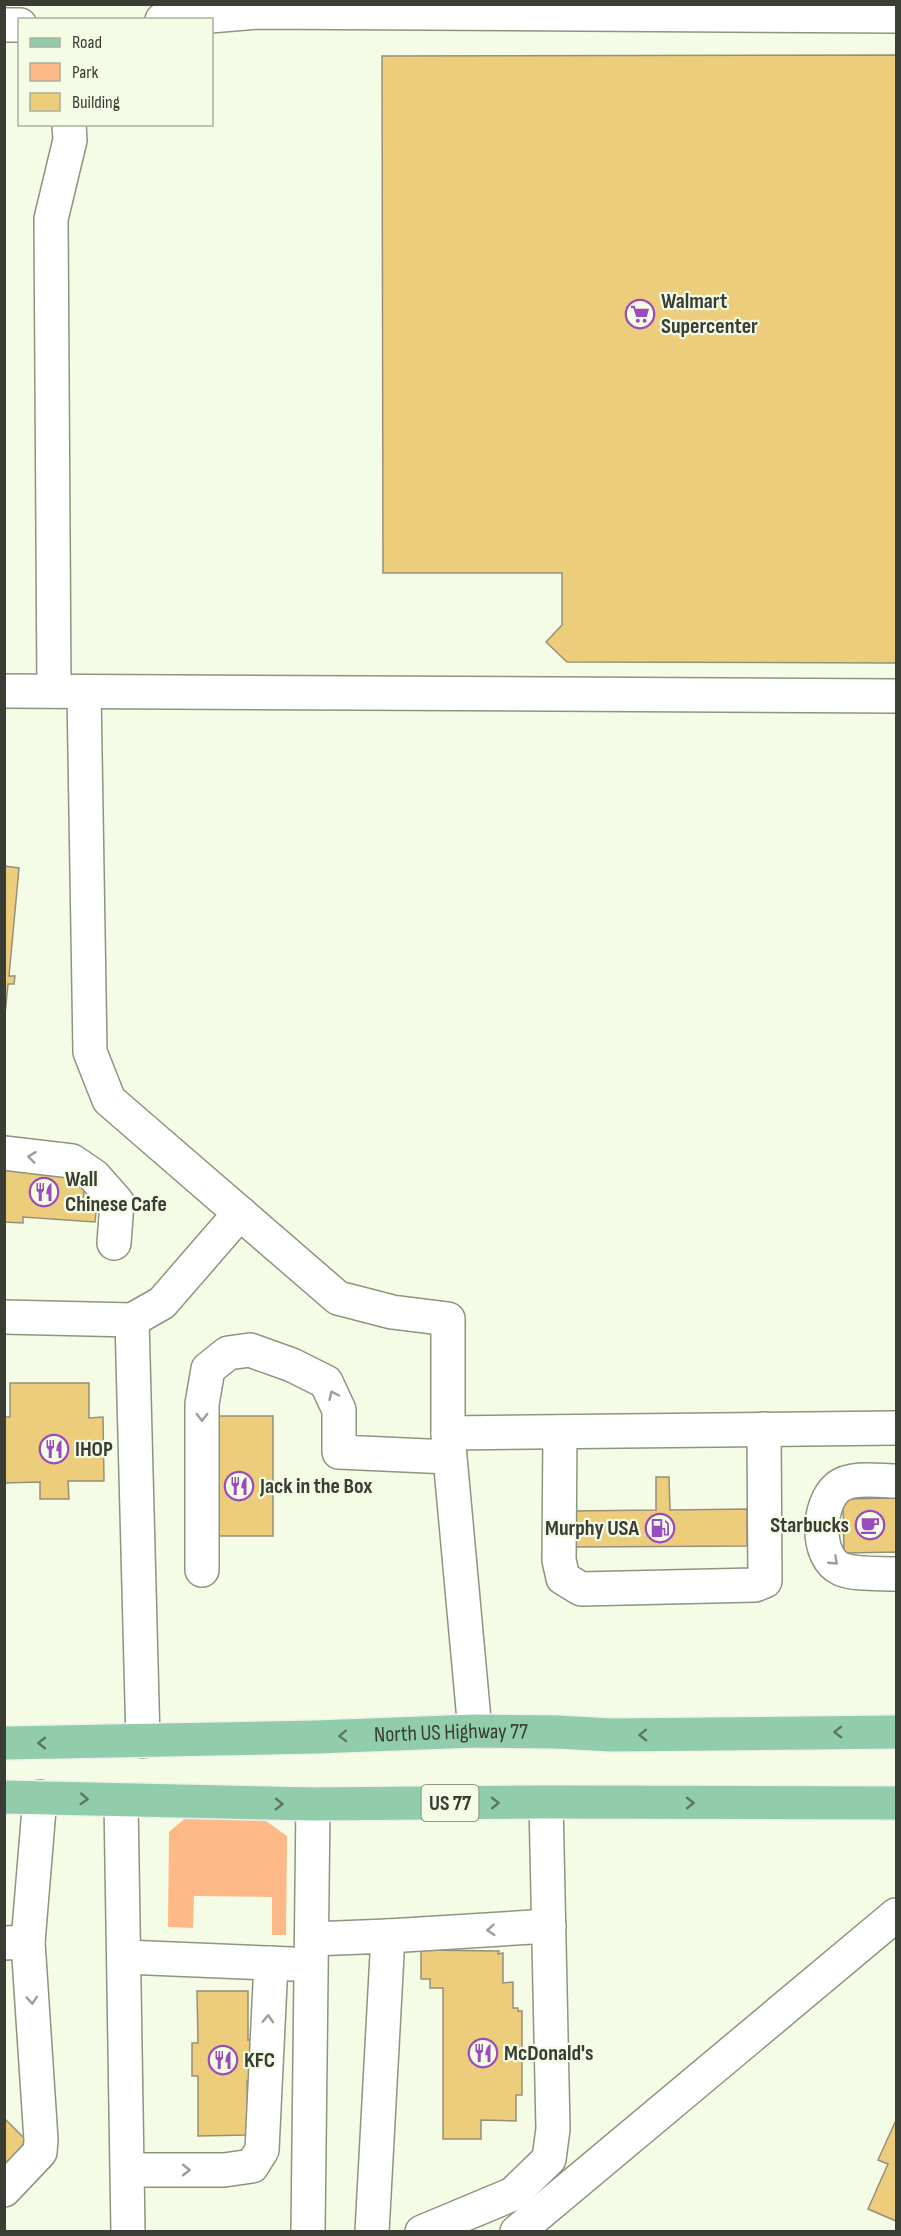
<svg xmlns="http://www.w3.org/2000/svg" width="901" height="2236" viewBox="0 0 901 2236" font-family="'Sofia Sans Condensed',sans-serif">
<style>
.green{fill:#feb989}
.building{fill:#eccd7c;stroke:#978f7b;stroke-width:1.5}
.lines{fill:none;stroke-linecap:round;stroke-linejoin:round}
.minor-casing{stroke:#8d9480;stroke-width:36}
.major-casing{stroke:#efefef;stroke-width:36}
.minor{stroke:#fff;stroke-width:33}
.major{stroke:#91ccab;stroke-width:33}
.oneway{stroke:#9c9e9a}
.oneway2{stroke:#5d7664}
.labels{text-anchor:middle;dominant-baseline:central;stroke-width:4.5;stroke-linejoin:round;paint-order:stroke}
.shield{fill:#f5fce6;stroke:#727669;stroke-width:1.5}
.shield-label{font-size:21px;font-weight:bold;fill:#3a3d34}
.poi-label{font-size:22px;font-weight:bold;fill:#3a3d34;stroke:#f5fce6;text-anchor:start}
.street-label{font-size:22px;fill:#3a3d34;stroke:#f5fce6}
</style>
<rect width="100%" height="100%" fill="#f5fce6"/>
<!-- green -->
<polygon class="green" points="189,1815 259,1816 287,1836 286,1935 272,1935 272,1897 194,1896 193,1928 168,1927 169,1832"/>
<!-- building -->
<g class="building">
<polygon points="896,55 896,663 567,662 546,642 562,625 562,573 383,573 382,56"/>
<polygon points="4,866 19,868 9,976 15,976 14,984 8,984 5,1015"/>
<polygon points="4,1163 71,1169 70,1180 85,1181 83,1203 97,1204 95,1222 23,1217 23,1223 4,1222"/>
<polygon points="10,1383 89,1383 89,1418 103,1417 104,1481 68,1481 69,1499 40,1499 40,1482 4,1483 4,1417 10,1417"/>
<polygon points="214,1416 273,1416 273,1536 215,1536"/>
<polygon points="656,1477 669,1477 670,1510 747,1509 747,1546 574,1547 573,1511 656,1510"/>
<polygon points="896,1498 896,1561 896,1552 844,1553 843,1499"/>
<polygon points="421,1950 499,1951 498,1954 503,1953 503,1983 513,1982 513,2008 518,2008 518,2011 522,2011 522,2095 516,2095 516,2121 481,2120 481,2139 443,2139 443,1988 430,1988 430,1979 421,1979"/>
<polygon points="197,1991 248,1991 248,2040 254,2039 254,2081 247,2081 248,2135 198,2136 198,2076 192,2076 192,2043 198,2043"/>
<polygon points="4,2118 36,2150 4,2182"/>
<polygon points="896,2120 896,2221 868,2209 888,2164 878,2160"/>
</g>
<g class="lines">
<!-- minor casing -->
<g class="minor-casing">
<g id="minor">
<polyline points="162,20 257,12 896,16"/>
<polyline points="4,25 20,25"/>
<polyline points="4,691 896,696"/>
<polyline points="54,691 51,219 70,140 69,124"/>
<polyline points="84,692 90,1052 109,1100 338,1298 392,1312 448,1319 448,1433 896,1428"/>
<polyline points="4,1153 72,1161 94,1176 117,1202 114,1243"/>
<polyline points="4,1317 132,1320 162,1303 240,1213"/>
<polyline points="132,1320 143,1741"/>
<polyline points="560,1432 559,1560 563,1578 581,1589 755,1585 765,1581 764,1429"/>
<polyline points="448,1435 475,1731"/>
<path d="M896,1481c-16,0 -44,-5 -58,6 -21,17 -23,70 3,82 14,6 40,4 55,5"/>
<polyline points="202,1570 202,1404 208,1369 228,1353 250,1350 292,1365 326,1382 339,1410 339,1452 449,1457"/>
<polyline points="121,1801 128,2232"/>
<polyline points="388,1936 549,1926"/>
<polyline points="312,1939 388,1936 372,2232"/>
<polyline points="4,1943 28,1942 40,1797"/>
<polyline points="125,1957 291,1964"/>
<polyline points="128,2170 224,2170 252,2166 262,2150 271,1963"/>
<polyline points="4,2190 40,2152 41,2140 28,1942"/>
<polyline points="308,2232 313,1804"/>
<polyline points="422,2232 513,2194 549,2159 553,2129 546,1802"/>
<polyline points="517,2232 896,1915"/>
</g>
</g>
<!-- major casing -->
<g class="major-casing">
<g id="major">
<path id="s1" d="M4,1743l312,-6 159,-6 82,1 54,3 285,-3"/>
<polyline points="4,1797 313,1804 546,1802 896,1803"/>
</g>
</g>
<!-- minor -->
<use href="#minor" class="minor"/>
<!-- major -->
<use href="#major" class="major"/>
</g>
<!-- one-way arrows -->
<defs><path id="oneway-chevron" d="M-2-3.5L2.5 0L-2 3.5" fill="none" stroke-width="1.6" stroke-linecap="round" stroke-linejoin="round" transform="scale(1.5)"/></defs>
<g class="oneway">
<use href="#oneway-chevron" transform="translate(32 1157) rotate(-173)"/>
<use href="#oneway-chevron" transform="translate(333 1395) rotate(-115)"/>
<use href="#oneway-chevron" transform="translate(202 1417) rotate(90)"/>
<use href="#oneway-chevron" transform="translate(834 1561) rotate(43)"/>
<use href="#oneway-chevron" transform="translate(491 1930) rotate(176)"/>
<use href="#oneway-chevron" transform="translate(32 2000) rotate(86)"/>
<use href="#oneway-chevron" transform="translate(268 2019) rotate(-87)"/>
<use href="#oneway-chevron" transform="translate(186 2170)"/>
</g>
<g class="oneway2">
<use href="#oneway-chevron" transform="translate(838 1732) rotate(179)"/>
<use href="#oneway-chevron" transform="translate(643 1735) rotate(179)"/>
<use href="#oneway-chevron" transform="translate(343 1736) rotate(178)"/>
<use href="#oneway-chevron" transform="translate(42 1743) rotate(180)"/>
<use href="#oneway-chevron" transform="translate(84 1799) rotate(3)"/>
<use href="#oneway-chevron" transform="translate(495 1803) rotate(-1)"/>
<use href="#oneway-chevron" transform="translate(690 1803)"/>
<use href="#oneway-chevron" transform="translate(279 1804) rotate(1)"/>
</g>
<!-- icons -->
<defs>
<g id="supermarket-ring" transform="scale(1.5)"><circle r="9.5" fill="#f5fce6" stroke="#9a4cbc" stroke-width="1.5"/><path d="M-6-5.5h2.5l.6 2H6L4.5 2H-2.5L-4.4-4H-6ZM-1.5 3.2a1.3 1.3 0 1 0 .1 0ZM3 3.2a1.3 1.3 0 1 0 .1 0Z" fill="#9a4cbc"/></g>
<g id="restaurant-ring" transform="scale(1.5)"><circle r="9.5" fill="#f5fce6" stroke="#9a4cbc" stroke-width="1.5"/><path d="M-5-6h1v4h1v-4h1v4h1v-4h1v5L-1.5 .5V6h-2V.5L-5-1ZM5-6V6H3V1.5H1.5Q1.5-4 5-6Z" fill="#9a4cbc"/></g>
<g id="cafe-ring" transform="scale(1.5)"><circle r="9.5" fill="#f5fce6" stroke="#9a4cbc" stroke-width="1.5"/><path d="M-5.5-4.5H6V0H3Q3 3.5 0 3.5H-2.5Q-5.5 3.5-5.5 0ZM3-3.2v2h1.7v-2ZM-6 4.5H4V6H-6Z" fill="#9a4cbc"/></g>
<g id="fuel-ring" transform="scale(1.5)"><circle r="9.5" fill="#f5fce6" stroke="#9a4cbc" stroke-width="1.5"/><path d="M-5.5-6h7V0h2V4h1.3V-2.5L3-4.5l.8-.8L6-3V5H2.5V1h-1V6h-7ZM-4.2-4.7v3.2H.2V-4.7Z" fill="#9a4cbc"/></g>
</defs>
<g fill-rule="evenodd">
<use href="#supermarket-ring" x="640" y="314"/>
<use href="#restaurant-ring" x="44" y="1192"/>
<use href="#restaurant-ring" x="54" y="1449"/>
<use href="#restaurant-ring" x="239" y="1486"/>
<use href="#cafe-ring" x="870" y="1525"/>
<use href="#fuel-ring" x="660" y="1528"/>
<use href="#restaurant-ring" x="483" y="2053"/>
<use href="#restaurant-ring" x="223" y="2060"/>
</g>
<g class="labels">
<!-- shield labels -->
<rect class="shield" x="421.5" y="1785" width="57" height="36" rx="4.5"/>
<g class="shield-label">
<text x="450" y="1803">US 77</text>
</g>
<!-- poi labels -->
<g class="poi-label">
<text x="661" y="301">Walmart<tspan x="661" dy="25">Supercenter</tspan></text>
<text x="65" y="1179">Wall<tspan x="65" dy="25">Chinese Cafe</tspan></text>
<text x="75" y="1449">IHOP</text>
<text x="260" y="1486">Jack in the Box</text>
<text x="849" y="1525" text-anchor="end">Starbucks</text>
<text x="639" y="1528" text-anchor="end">Murphy USA</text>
<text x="504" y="2053">McDonald's</text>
<text x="244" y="2060">KFC</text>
</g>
<!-- street labels -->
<g class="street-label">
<text stroke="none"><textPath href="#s1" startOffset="447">North US Highway 77</textPath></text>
</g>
</g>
<!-- border -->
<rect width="901" height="2236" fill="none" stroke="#3a3d34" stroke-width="12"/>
<!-- legend -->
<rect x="18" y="18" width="195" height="108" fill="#f5fce6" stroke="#aab09f" stroke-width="1.5"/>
<rect x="30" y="38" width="30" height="9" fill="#91ccab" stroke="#aab09f" stroke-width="1.5"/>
<text x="72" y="48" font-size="18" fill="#3a3d34">Road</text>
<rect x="30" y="63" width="30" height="18" fill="#feb989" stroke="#aab09f" stroke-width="1.5"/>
<text x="72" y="78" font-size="18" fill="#3a3d34">Park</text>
<rect x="30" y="93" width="30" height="18" fill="#eccd7c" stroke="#aab09f" stroke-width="1.5"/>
<text x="72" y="108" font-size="18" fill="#3a3d34">Building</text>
</svg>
